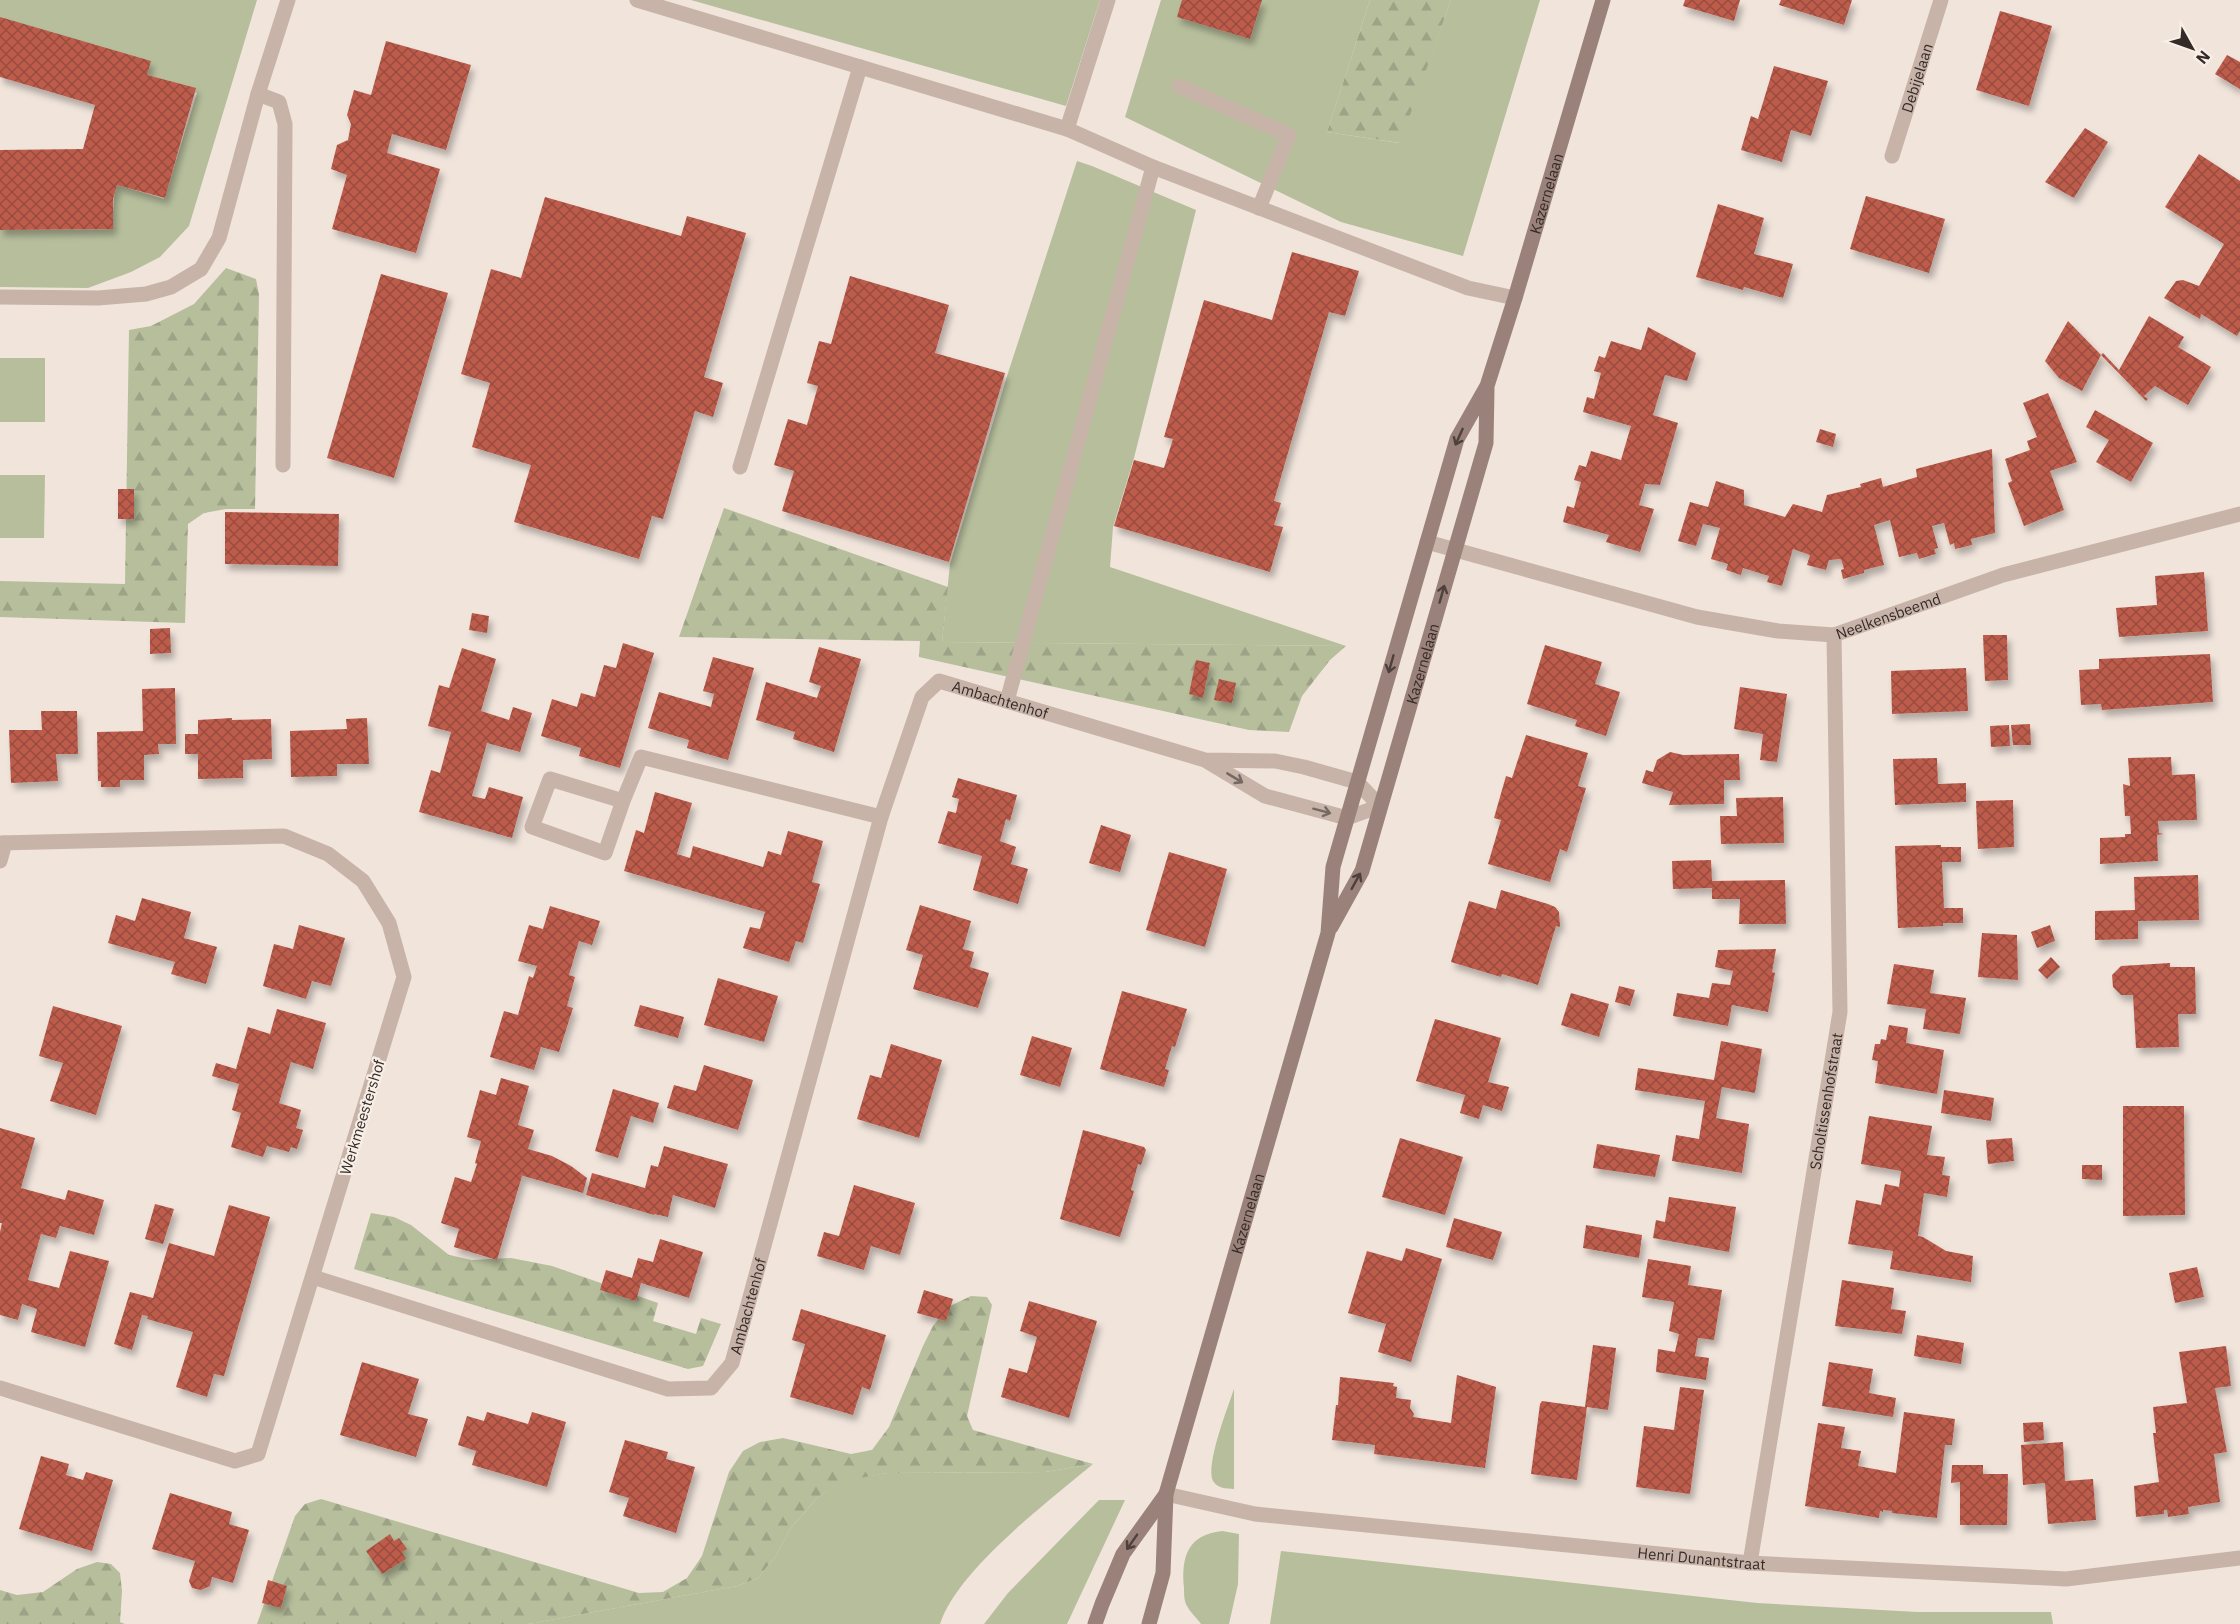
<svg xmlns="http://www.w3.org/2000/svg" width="2240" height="1624" viewBox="0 0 2240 1624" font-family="'IBM Plex Sans',sans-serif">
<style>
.green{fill:#b6be9c}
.forest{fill:url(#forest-firs)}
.building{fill:url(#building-cross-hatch);filter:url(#shadow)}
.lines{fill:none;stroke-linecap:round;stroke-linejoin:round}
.lane{stroke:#c7b3a8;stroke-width:15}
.street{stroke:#c7b3a8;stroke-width:15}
.secondary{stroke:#9a827a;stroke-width:15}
.oneway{stroke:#4e403c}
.oneway2{stroke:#766862}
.labels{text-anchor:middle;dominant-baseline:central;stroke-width:4.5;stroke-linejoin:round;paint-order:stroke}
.street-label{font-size:15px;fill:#342a28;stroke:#f8efe7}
</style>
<defs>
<pattern id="forest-firs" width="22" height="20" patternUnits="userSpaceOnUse" patternTransform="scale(1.5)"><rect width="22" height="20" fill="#b6be9c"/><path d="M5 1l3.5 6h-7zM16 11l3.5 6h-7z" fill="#9da386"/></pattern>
<pattern id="building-cross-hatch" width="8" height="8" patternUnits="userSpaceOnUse" patternTransform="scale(1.5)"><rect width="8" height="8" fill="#bd5c4c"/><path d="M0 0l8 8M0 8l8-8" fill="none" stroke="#9a4c3f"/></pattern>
<filter id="shadow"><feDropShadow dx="3.5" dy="6" stdDeviation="3" flood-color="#0004"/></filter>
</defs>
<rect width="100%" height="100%" fill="#f0e4db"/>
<!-- green -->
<g class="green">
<polygon points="0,0 257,0 189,226 160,257 131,272 88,288 0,287 0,230 112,229 115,184 164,199 197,93 146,77 150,64 0,18"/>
<polygon points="691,0 1100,0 1066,106"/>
<polygon points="1161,0 1370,0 1327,132 1399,143 1451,0 1540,0 1463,256 1341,222 1125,117"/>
<polygon points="1077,161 1092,166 1196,210 1134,458 1113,527 1110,567 1346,646 942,642 950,564 1008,373"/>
<rect x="0" y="358" width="45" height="64"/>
<polygon points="0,475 45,475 44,538 0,538"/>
<path d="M1234,1389v100c-8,-1 -16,0 -21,-8 -8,-16 15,-74 21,-92z"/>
<path d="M1093,1464c-44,37 -135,105 -153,160h-412l209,-38 21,-8 18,-22 14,-27 28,-32 30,-18 40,-6 157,-1z"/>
<polygon points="1099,1500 1125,1500 1067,1624 984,1624 1008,1593"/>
<path d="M1222,1531l17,3 -1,50 -9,40h-28c-4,-6 -11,-12 -14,-18 -3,-5 -3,-13 -3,-18 -3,-32 4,-53 38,-57z"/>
<polygon points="1281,1551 1757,1603 1917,1612 2051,1612 2053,1624 1270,1624"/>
</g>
<!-- forest -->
<g class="forest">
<polygon points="1370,0 1451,0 1400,143 1327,132"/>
<polygon points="226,268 256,279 259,295 255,509 226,509 204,513 188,524 185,623 0,617 0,581 125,584 129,330 151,326 194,304"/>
<polygon points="724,508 948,587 942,642 1346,646 1330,660 1302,696 1289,732 1249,730 919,657 920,641 679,637"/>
<polygon points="371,1213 394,1217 411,1225 449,1255 472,1260 511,1258 552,1266 658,1303 653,1321 696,1334 701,1318 721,1324 703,1366 688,1369 354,1269"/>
<polygon points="971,1296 987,1297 992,1305 967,1416 973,1430 1093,1464 1045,1472 888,1473 848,1480 818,1497 790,1529 776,1556 758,1578 737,1586 528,1624 257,1624 295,1516 305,1504 321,1499 639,1593 663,1592 687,1578 702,1556 729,1472 743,1451 760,1442 783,1438 851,1454 872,1450 889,1427 923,1346 933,1326 948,1307"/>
<polygon points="97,1562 111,1564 120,1573 122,1591 120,1622 125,1624 0,1624 0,1590 17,1595 43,1592 77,1569"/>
</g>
<!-- building -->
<g class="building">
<polygon points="1182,0 1262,0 1250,39 1177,17"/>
<polygon points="1685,0 1740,0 1734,21 1683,6"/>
<polygon points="1781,0 1852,0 1844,25 1779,5"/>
<polygon points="2000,11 2052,26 2029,106 1976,90"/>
<polygon points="0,17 151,61 147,75 196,88 165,198 117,185 113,199 113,229 0,230 0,150 83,149 95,105 0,77"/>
<polygon points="386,41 471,65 446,150 392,134 387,153 440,169 416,253 332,229 347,175 331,169 337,145 348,140 351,124 347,115 354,90 371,95"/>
<polygon points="2227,55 2240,62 2240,89 2215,74"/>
<polygon points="1774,66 1828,81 1811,136 1791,130 1782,162 1741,150 1751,116 1758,119"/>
<polygon points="2085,128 2108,142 2074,198 2045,182"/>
<polygon points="2199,154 2240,181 2240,331 2237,336 2201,314 2200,319 2164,298 2176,281 2183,280 2199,286 2224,244 2165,207"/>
<polygon points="1866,196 1945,219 1929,273 1850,249"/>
<polygon points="545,197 681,236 687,216 746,233 704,377 723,383 713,417 695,411 663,519 652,516 639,559 514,522 531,465 472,447 490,383 461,374 491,269 521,278"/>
<polygon points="1718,204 1764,218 1754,254 1793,264 1783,298 1744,287 1743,290 1696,277"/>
<polygon points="1292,252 1359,271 1345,316 1329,312 1274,501 1281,503 1274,525 1283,527 1270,572 1114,526 1134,460 1164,468 1173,439 1164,437 1204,300 1272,320"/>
<polygon points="381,274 448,293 394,478 327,458"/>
<polygon points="850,276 949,305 935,353 1005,373 949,562 782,511 794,471 774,465 788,419 807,425 818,386 807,383 819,341 831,344"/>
<polygon points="2149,316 2184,337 2178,347 2211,367 2188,405 2155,386 2144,396 2148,399 2146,401 2101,355 2103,353 2119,370"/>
<polygon points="2068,321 2101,355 2082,391 2059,378 2045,361"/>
<polygon points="1648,327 1696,353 1687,381 1665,375 1653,415 1678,423 1660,485 1645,484 1639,505 1654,509 1640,552 1606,542 1609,535 1563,522 1567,506 1574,508 1581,482 1574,480 1579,465 1586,467 1591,451 1621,460 1631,426 1583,412 1587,397 1594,399 1601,373 1594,371 1599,356 1605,358 1611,341 1641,350"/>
<polygon points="2048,393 2077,462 2050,471 2064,510 2024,526 2008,483 2012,481 2005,459 2030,450 2027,441 2037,437 2023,403"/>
<polygon points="2095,410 2153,443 2131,482 2096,462 2109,440 2086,427"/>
<polygon points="1820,429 1836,434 1833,447 1816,442"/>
<polygon points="1992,449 1995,533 1971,539 1972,545 1955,549 1954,543 1950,545 1944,523 1932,526 1938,548 1934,549 1936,554 1919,559 1917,553 1899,557 1890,520 1874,525 1884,565 1864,570 1864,573 1843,579 1841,570 1844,569 1841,559 1829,560 1826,570 1807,565 1810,555 1793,549 1782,586 1767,582 1769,576 1743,568 1741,575 1726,570 1728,564 1711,559 1720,528 1703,524 1696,546 1678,541 1690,502 1708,507 1716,481 1744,490 1744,505 1785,517 1793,504 1822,512 1827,495 1861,487 1860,484 1881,478 1883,487 1917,477 1916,469"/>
<rect x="118" y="489" width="16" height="30"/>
<polygon points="225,512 339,514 338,566 225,564"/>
<polygon points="2204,572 2208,631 2119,637 2116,608 2157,605 2155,576"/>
<polygon points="472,613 489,616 487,633 469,630"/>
<polygon points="170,628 171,653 150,654 150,629"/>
<polygon points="1983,635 2007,635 2008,680 1985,681"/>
<polygon points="623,643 654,653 620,768 579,756 581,748 541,736 552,699 577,707 581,693 595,697 604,665 616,668"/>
<polygon points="1545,645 1602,662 1595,684 1620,692 1606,736 1575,726 1577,720 1527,704"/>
<polygon points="819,647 861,659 834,752 793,739 795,732 756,720 766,682 817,698 821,686 809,682"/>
<polygon points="462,648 496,659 481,711 509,720 513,707 532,713 520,752 487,743 472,796 485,799 489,787 523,797 512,838 419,812 431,770 440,773 451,732 428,726 439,685 449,688"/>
<polygon points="2210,654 2213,702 2102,710 2101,704 2081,705 2079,670 2099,669 2099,659"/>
<polygon points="713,657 754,668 728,760 687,748 689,740 648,728 659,692 711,707 714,694 703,691"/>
<polygon points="1196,660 1210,663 1203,698 1189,694"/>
<polygon points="1966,668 1968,711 1892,714 1891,671"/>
<polygon points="1219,679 1236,683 1232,703 1214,700"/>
<polygon points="1740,687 1787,694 1777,762 1760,760 1763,734 1734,729"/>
<polygon points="175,688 176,744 158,744 159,754 144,755 144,780 120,780 120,787 101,787 101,781 98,781 97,732 143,731 142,689"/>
<polygon points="41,711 77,711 78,754 56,754 58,781 11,783 9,730 42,730"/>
<polygon points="232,718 232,720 271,719 272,759 243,760 243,778 198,779 198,754 185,754 185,734 198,734 198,720"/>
<polygon points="367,718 369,764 337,764 337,776 291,777 290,731 347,729 346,719"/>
<polygon points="2030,724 2031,745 2013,745 2011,725"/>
<polygon points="2009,725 2010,746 1991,747 1990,726"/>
<polygon points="1526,735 1588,753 1578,786 1586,788 1567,852 1560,849 1550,882 1488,864 1501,820 1494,818 1506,776 1512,778"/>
<polygon points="1670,752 1683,755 1739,754 1740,780 1724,780 1724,804 1669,805 1673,792 1642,783 1646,770 1653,772 1657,760"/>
<polygon points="2171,757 2172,775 2195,774 2197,820 2158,821 2159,833 2164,834 2157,835 2158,861 2100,864 2100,838 2125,837 2125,834 2131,834 2130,816 2125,816 2123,784 2130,786 2128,758"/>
<polygon points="1937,758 1938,784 1966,783 1966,802 1895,805 1893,759"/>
<polygon points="958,778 1017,795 1010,821 1006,819 1000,841 1016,847 1011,864 1028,869 1018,904 973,890 982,856 938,843 948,811 956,813 959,799 952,797"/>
<polygon points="655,792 692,803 677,854 690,858 693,846 763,867 768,851 781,855 788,831 823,841 812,882 820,884 803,943 796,941 789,962 743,948 750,927 760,929 765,912 624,871 636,830 644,833"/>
<polygon points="1783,797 1784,843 1721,844 1720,816 1737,816 1736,798"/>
<polygon points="2013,800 2014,847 1978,849 1976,801"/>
<polygon points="1101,825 1131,835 1120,872 1089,863"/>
<polygon points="1941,845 1941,847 1961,847 1961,862 1942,862 1944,908 1963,908 1963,923 1943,923 1943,926 1898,928 1895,846"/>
<polygon points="1169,852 1227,869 1205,947 1146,930"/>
<polygon points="1711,860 1712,881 1785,880 1786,924 1739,924 1740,899 1712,899 1712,888 1673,889 1672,861"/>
<polygon points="2198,875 2199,920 2138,921 2138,939 2095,940 2095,911 2135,910 2134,877"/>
<polygon points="1501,890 1548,904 1555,907 1559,912 1560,927 1556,926 1538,985 1502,974 1501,977 1451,962 1469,901 1496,909"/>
<polygon points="142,898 191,912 184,938 217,947 206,984 171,974 175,962 108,943 116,915 135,921"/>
<polygon points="920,905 971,921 963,949 974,952 970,967 989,973 978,1008 913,989 923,955 906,950"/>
<polygon points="550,906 600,921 592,945 579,941 569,975 575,977 567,1006 573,1008 559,1052 541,1047 534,1070 490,1057 504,1011 518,1015 529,976 533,978 537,966 518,961 529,925 543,929"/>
<polygon points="299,925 345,938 331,986 312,981 306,999 263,986 274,944 293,949"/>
<polygon points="2050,925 2055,941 2037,948 2031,932"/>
<polygon points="1982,933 2017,935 2018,980 1978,977"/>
<polygon points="1776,949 1772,972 1775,973 1768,1012 1732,1005 1728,1026 1673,1016 1677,993 1709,998 1712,983 1730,985 1733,971 1715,967 1718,950"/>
<polygon points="2051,957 2060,967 2047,979 2038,970"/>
<polygon points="2170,963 2170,967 2195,967 2196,1014 2178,1014 2179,1047 2136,1048 2133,995 2121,995 2113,987 2112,975 2121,966"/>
<polygon points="1894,964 1934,970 1930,993 1966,998 1960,1034 1923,1029 1926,1009 1887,1004"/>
<polygon points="718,978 778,996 764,1042 704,1025"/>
<polygon points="1619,986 1635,990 1630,1006 1615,1002"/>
<polygon points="1122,991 1187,1009 1175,1047 1172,1046 1165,1069 1169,1070 1164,1087 1100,1069"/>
<polygon points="1571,993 1609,1004 1599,1037 1561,1025"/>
<polygon points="640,1005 684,1017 678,1038 634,1026"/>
<polygon points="53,1006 122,1026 96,1115 50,1101 63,1063 39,1056"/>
<polygon points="277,1009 326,1023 313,1069 291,1062 279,1103 301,1110 296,1128 303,1130 297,1149 291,1147 289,1152 267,1146 263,1157 231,1147 241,1113 232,1110 239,1084 212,1076 216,1063 236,1069 248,1027 270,1034"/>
<polygon points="1435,1019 1501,1038 1488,1082 1509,1087 1502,1111 1483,1105 1479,1119 1460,1113 1465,1095 1416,1081"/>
<polygon points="1889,1025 1908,1028 1906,1043 1944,1050 1937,1094 1875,1083 1878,1061 1872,1060 1875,1044 1880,1044 1881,1039 1886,1040"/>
<polygon points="1032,1036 1072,1048 1060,1087 1020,1075"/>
<polygon points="1721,1041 1762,1049 1755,1093 1722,1087 1716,1118 1749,1124 1742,1173 1672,1161 1676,1135 1699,1139 1705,1101 1635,1090 1638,1068 1714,1080"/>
<polygon points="891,1044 942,1060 919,1138 857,1119 870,1075 881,1078"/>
<polygon points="704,1065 753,1080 738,1130 667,1108 674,1085 696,1091"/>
<polygon points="501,1078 529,1086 518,1125 534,1130 528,1149 552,1156 571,1166 587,1178 583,1193 520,1175 522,1176 497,1260 454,1247 459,1229 441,1223 455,1177 471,1182 477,1164 475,1163 481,1141 467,1137 480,1090 496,1095"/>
<polygon points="613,1089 659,1103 653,1123 631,1116 618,1158 595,1151"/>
<polygon points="1944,1090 1994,1098 1991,1121 1941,1113"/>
<polygon points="2123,1106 2184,1106 2185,1215 2123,1216"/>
<polygon points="1869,1116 1932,1126 1927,1155 1945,1157 1942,1175 1950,1176 1947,1197 1924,1193 1918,1236 1923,1237 1946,1251 1973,1256 1971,1282 1890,1269 1893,1251 1848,1244 1856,1200 1881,1205 1885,1184 1899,1187 1901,1171 1861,1164"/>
<polygon points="0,1128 35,1138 21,1188 65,1200 68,1190 104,1200 94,1235 60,1226 56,1238 41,1234 28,1280 59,1288 70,1251 109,1261 85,1347 31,1332 37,1309 22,1304 18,1320 0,1315 0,1232 2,1223 0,1223"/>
<polygon points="1083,1130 1144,1147 1146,1150 1141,1165 1138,1164 1131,1190 1134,1191 1120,1237 1060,1219"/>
<polygon points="1400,1138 1463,1157 1445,1215 1382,1197"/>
<polygon points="2012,1138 2014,1161 1988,1164 1986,1140"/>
<polygon points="1597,1144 1660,1155 1655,1177 1593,1168"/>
<polygon points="664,1146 728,1164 715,1208 673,1195 668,1217 654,1214 654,1215 586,1195 592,1173 645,1188 651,1165 658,1167"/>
<polygon points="2082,1165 2102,1165 2102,1180 2082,1179"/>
<polygon points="854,1185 915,1203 900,1255 871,1246 864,1270 817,1256 824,1232 839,1236"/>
<polygon points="1669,1197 1736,1207 1729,1252 1653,1238 1656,1220 1665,1222"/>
<polygon points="155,1204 174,1209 163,1244 145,1239"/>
<polygon points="229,1205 270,1217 224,1376 214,1374 207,1397 176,1387 193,1332 147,1319 148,1316 142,1315 132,1350 114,1344 130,1292 153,1298 169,1243 214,1256"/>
<polygon points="1454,1218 1502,1232 1493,1260 1446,1247"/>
<polygon points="1586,1225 1642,1235 1639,1258 1583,1248"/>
<polygon points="660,1239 703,1252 689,1298 641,1283 636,1301 600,1290 606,1270 632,1278 638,1258 653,1262"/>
<polygon points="1406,1248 1442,1259 1411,1362 1378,1352 1386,1324 1348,1313 1367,1251 1402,1261"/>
<polygon points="1648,1259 1691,1266 1688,1285 1722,1290 1714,1340 1698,1338 1695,1356 1709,1358 1706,1380 1656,1372 1658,1349 1675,1352 1679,1334 1669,1331 1674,1302 1642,1297"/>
<polygon points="2197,1267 2204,1297 2175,1303 2169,1273"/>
<polygon points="1842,1280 1894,1288 1891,1309 1906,1311 1902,1334 1835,1326"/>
<polygon points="924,1290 953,1299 946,1321 917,1313"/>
<polygon points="1029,1301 1097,1321 1069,1418 1001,1397 1009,1368 1027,1373 1037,1337 1020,1331"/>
<polygon points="801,1309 886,1335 870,1390 862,1387 853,1415 790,1397 805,1344 792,1340"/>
<polygon points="1917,1335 1964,1343 1961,1364 1914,1356"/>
<polygon points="1593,1345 1616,1348 1608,1410 1587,1407 1577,1480 1531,1474 1540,1404 1542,1401 1585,1407"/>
<polygon points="2226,1346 2231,1386 2215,1388 2227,1452 2214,1454 2220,1502 2188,1507 2189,1514 2168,1517 2167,1510 2164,1510 2164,1514 2136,1517 2134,1486 2159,1482 2153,1433 2156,1433 2153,1407 2187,1403 2179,1352"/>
<polygon points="362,1362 419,1379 408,1414 428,1419 416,1457 340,1435"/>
<polygon points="1829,1362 1873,1369 1869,1393 1896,1398 1893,1417 1822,1406"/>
<polygon points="1457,1375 1496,1387 1485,1468 1374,1454 1375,1445 1332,1440 1336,1405 1338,1405 1340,1377 1394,1383 1393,1386 1397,1387 1396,1398 1411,1400 1410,1408 1414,1414 1413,1417 1451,1423"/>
<polygon points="1680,1387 1704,1390 1690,1494 1636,1487 1644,1426 1674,1430"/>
<polygon points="487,1412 528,1424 532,1412 566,1422 547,1487 472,1465 476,1451 458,1445 467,1416 484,1421"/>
<polygon points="1904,1412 1955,1419 1952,1445 1945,1445 1937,1518 1892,1513 1892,1511 1883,1510 1883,1512 1880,1511 1879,1518 1805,1506 1818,1423 1845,1427 1841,1448 1861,1451 1858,1466 1896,1473"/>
<polygon points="2043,1422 2044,1440 2024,1442 2023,1423"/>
<polygon points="625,1440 668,1452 666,1459 695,1467 676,1533 623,1516 629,1498 609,1492"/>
<polygon points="2063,1442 2065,1481 2093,1479 2096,1520 2048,1524 2045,1483 2023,1485 2021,1445"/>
<polygon points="41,1456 69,1464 66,1475 83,1480 86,1472 113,1480 92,1551 19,1529"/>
<polygon points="1952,1465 1983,1465 1983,1474 2008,1474 2007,1525 1960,1525 1960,1482 1951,1483"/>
<polygon points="170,1493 232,1512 229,1524 249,1530 233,1583 212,1577 210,1586 201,1590 192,1588 189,1581 195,1561 152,1549"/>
<polygon points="390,1534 394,1541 399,1538 407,1549 402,1552 406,1559 382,1574 366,1551"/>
<polygon points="268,1580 287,1586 281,1608 262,1603"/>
</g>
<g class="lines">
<!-- lane -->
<g class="lane">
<polyline points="637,0 1067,129 1153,167 1468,288 1515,298"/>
<polyline points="1179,86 1289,135 1259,208"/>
<polyline points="258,94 279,102 285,124 283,465"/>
<polyline points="1067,129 1108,0"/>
<polyline points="0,297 98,298 146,294 171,287 201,269 219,238 258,94 288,0"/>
<polyline points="740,467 860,67"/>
<polyline points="1007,701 1153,167"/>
</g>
<!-- street -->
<g class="street">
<path id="s1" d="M1892,156l49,-156"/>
<path id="s2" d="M1427,542l270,75 81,14 56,4 169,-60 237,-61"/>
<polyline points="623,801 605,853 532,827 550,779 623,801 641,757 881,817"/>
<polyline points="0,843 284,836 328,854 363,881 389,923 404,977 258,1454 235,1461 0,1388"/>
<polyline points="0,861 5,843"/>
<path id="s3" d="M313,1277l355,112 43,-1 21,-25 149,-546 41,-120 17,-16 266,79 60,36 82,22 33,-12 -23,-24 -53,-15 -29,-6 -70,-1"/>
<path id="s4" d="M1166,1494l89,20 495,49 316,16 174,-21"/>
<path id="s5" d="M1750,1563l90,-551 -6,-377"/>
</g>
<!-- secondary -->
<g class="secondary">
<path id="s6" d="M1331,927l31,-56 124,-428 1,-54"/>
<polyline points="1095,1624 1102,1604 1123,1554 1166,1494"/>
<path id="s7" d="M1149,1624l14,-51 3,-79 162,-561 5,-66 124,-428 30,-53 28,-88 88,-298"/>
</g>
</g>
<!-- one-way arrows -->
<defs><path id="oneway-shaft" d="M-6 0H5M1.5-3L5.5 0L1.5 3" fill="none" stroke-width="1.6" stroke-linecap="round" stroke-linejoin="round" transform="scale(1.5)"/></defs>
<g class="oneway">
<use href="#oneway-shaft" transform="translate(1459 437) rotate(114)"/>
<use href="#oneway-shaft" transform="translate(1442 594) rotate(-74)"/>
<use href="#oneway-shaft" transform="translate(1391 664) rotate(106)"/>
<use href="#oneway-shaft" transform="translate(1356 881) rotate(-61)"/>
<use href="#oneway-shaft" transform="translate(1132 1542) rotate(125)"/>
</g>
<g class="oneway2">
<use href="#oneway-shaft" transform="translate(1235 778) rotate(31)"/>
<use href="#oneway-shaft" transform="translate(1322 811) rotate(15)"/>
</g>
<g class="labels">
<!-- street labels -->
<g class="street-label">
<text stroke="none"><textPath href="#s1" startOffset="82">Debijelaan</textPath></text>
<text stroke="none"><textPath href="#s7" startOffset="1490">Kazernelaan</textPath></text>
<text stroke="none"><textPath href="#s2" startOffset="476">Neelkensbeemd</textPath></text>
<text stroke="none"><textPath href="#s6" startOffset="280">Kazernelaan</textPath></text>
<text stroke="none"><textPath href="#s3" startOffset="1228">Ambachtenhof</textPath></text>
<text stroke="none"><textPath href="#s5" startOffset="468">Scholtissenhofstraat</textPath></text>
<text transform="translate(362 1117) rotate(-73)">Werkmeestershof</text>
<text stroke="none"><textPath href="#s7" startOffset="424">Kazernelaan</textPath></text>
<text stroke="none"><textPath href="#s3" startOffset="507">Ambachtenhof</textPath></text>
<text stroke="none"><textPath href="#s4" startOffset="540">Henri Dunantstraat</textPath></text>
</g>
</g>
<!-- north arrow -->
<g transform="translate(2192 48) rotate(130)" stroke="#f8efe7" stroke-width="4.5" paint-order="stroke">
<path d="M0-4.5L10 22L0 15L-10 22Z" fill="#342a28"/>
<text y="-9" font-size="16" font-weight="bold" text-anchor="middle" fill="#342a28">N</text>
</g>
</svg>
